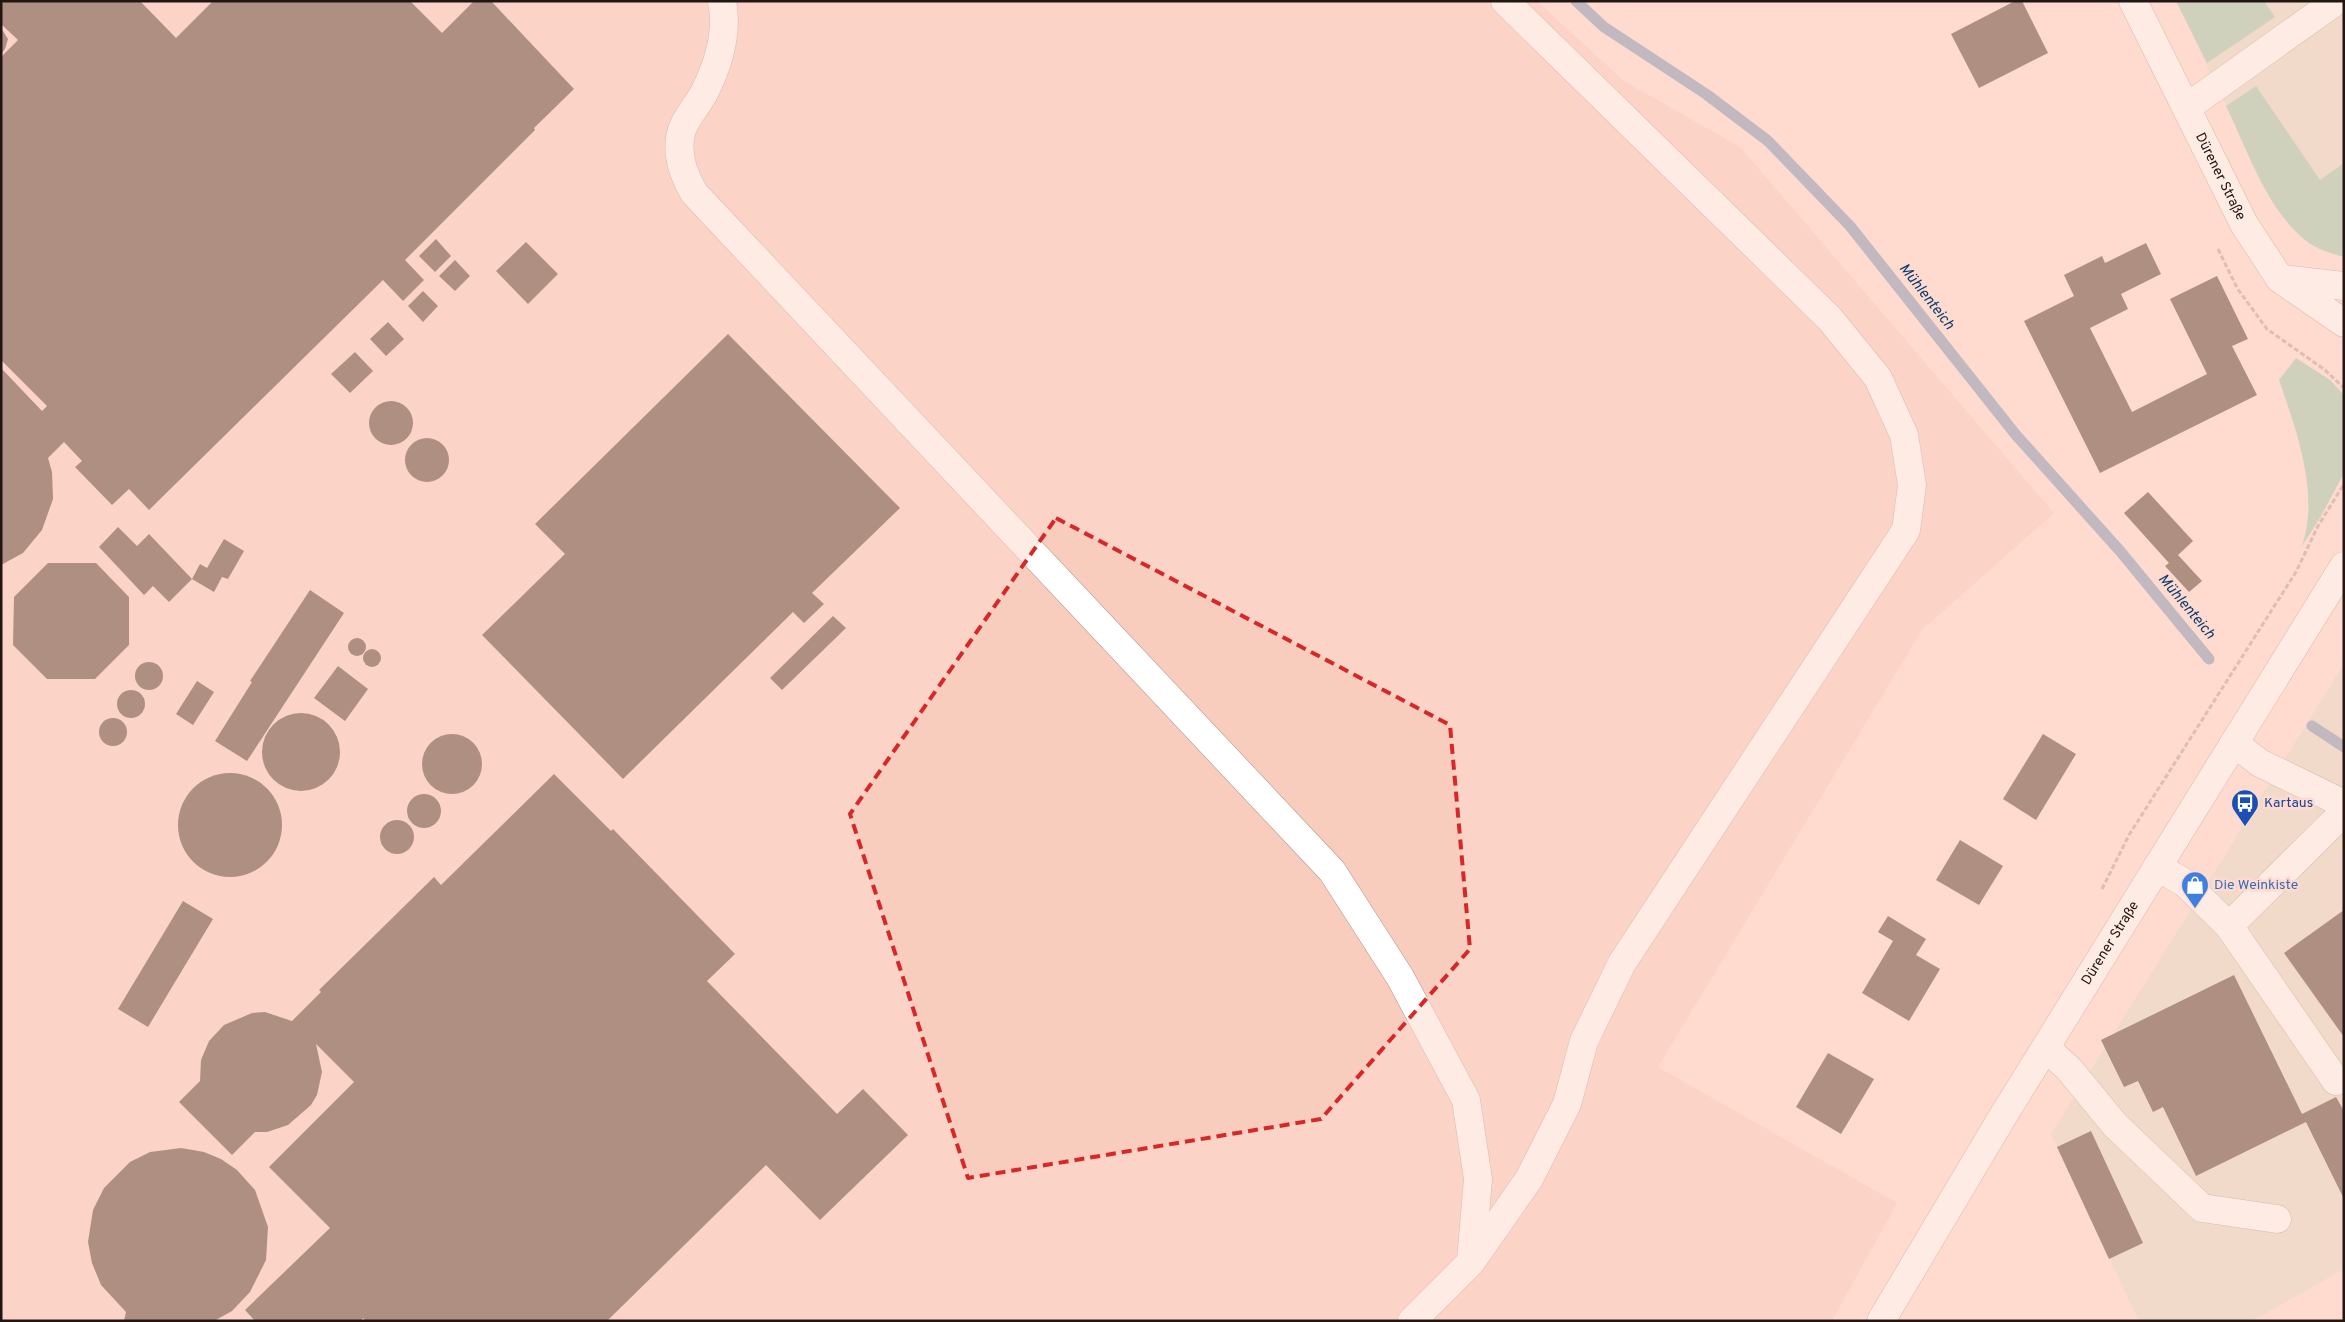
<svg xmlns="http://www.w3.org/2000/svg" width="2345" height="1322" viewBox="0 0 2345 1322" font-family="Overpass,sans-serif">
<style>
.commercial{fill:#e2d9c4}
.built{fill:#f8cdbe}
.green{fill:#99c5a9}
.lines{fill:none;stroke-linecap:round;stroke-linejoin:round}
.stream{stroke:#7b90af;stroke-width:11}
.building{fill:#4e3427}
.minor-casing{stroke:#b29185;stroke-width:29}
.major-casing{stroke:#b29185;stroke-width:29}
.path{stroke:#b79c92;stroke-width:3;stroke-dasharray:5 2.5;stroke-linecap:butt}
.minor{stroke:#fff;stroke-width:28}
.major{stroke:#fff;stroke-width:28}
.marked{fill:none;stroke:#d62828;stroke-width:4;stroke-dasharray:10 6;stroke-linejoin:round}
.labels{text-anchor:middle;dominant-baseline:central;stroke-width:5;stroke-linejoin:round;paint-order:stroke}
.street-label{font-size:14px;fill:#221612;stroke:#fedbce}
.transit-label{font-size:14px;fill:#164399;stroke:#fedbce;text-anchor:start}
.shop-label{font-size:14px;fill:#366cbe;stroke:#fedbce;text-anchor:start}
.water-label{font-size:15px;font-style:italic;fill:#093c71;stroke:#fedbce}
</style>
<rect width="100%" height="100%" fill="#fedbce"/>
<!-- commercial -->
<g class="commercial">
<polygon points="2176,1 2344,1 2344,257 2322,250 2306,241 2293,228 2270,197"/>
<polygon points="2344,664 2344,1269 2252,1321 2139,1321 2051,1134"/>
</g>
<!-- built -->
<polygon class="built" points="1,1 1537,1 1624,81 1740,147 2054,513 1922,630 1658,1067 1897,1203 1832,1321 1,1321"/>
<!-- green -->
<g class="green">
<polygon points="2176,1 2264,1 2275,17 2207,63"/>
<path d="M2256,86l64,94 24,-17v94c-14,-4 -28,-8 -39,-17 -39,-32 -57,-89 -79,-134z"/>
<path d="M2296,358l34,22 14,15v78l-24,45 -18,28c18,-52 -6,-117 -23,-166z"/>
</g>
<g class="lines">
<!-- stream -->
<g class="stream">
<polyline points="1576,1 1604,27 1706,94 1768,141 1850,226 2016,435 2120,551 2209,659"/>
<polyline points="2312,726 2344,747"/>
</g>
</g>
<!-- building -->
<g class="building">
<polygon points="1,1 140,1 176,38 213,1 410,1 442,33 474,1 491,1 574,89 534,128 535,130 405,260 424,280 403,301 383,280 149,510 129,489 112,505 75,467 82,461 64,442 48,458 52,472 53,499 42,530 23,553 1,565 1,368 42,411 47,406 1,360 1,57 18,40 1,24"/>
<polygon points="2015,1 2022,1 2048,53 1979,88 1951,34"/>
<polygon points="1,28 8,39 5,49 1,54"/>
<polygon points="436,239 451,256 435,272 419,256"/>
<polygon points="526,242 558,274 528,304 496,271"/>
<polygon points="2146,243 2161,274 2121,294 2128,309 2090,328 2132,412 2207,374 2170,299 2217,276 2248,339 2232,346 2257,395 2100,473 2024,321 2074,296 2064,275 2102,256 2105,263"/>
<polygon points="455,260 470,276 455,291 439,276"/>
<polygon points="423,291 438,306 423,322 408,306"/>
<polygon points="388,322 404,339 386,356 370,339"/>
<polygon points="728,334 900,508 812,593 824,604 804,623 793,612 623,779 482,635 565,554 535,524"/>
<polygon points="355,352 373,371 350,393 331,374"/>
<circle cx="391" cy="423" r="22"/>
<circle cx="427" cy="460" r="22"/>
<polygon points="2148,492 2193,541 2178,555 2202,581 2189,592 2165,566 2169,563 2124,513"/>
<polygon points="118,527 137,546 149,534 192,579 169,602 153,586 144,595 99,547"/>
<polygon points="224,539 244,551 228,579 222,577 214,592 192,579 200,564 207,568"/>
<polygon points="48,563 96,563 129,597 129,645 95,679 47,679 13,645 14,597"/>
<polygon points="310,590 344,613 247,761 215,741 252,682 250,681"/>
<polygon points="833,616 846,628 782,690 770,678"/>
<circle cx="357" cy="647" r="9"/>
<circle cx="372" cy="658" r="9"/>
<circle cx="149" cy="676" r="14"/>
<polygon points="338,666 368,689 345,721 314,698"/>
<polygon points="197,681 214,692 193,725 176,714"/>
<circle cx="131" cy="704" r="14"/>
<circle cx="301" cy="752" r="39"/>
<circle cx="113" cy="732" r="14"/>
<circle cx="452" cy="764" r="30"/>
<polygon points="2043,734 2076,754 2036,820 2003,799"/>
<circle cx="230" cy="825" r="52"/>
<polygon points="554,774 611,831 613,829 735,954 707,981 837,1114 863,1089 908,1135 820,1220 766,1165 607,1321 366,1321 363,1318 361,1321 255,1321 245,1310 330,1228 269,1167 354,1082 316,1044 322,1072 317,1095 311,1105 288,1125 267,1132 255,1132 232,1155 179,1102 200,1081 201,1060 209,1041 224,1025 252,1013 265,1012 292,1021 321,992 319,990 434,877 441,885"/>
<circle cx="424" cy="811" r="17"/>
<circle cx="397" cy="837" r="17"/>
<polygon points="1960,840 2003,866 1979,905 1936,880"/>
<polygon points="183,901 213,919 148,1027 118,1009"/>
<polygon points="2344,910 2344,1037 2284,953"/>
<polygon points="1888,916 1926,939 1916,955 1940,969 1909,1021 1862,993 1893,941 1878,932"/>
<polygon points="2234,975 2302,1114 2336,1097 2344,1111 2344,1199 2306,1122 2196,1176 2163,1107 2153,1112 2138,1081 2124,1087 2101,1040"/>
<polygon points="1828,1053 1874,1079 1841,1134 1796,1107"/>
<polygon points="2091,1131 2143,1243 2109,1259 2057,1147"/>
<polygon points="181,1148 204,1152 221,1159 237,1170 255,1190 268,1227 266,1260 250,1292 232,1311 214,1321 124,1321 126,1312 101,1285 92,1263 88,1242 93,1210 104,1188 130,1162 150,1152"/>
</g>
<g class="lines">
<!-- minor casing -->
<g class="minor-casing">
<g id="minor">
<path d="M722,1c6,30 -3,62 -17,90 -6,12 -16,23 -22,36 -9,23 0,47 11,66l638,678 68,106 66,123 12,79 -7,82"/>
<polyline points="2186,108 2336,1"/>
<polyline points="2234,743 2260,763 2344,804"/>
<polyline points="2157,867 2185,883 2229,926"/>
<polyline points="2046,1048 2069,1069 2115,1125 2202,1208 2277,1219"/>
<polyline points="2336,1081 2229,926 2344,812"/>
<polyline points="1412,1321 1471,1262 1529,1179 1567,1104 1584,1041 1622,963 1906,530 1912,485 1904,435 1878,378 1830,319 1505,1"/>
</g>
</g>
<!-- major casing -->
<g class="major-casing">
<g id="major">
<path id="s1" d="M2133,1l111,223 36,55 64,44"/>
<polyline points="2284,279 2344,286"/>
<path id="s2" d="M1881,1321l122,-205 341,-550"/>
</g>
</g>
<!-- path -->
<g class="path">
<polyline points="2218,249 2237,288 2267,329 2325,370 2344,388"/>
<polyline points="2102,889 2129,835 2296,572 2318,526 2344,484"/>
</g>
<!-- minor -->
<use href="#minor" class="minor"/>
<!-- major -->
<use href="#major" class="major"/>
</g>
<!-- marked area -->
<path d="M0 0H2345V1322H0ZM1056,518l394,207 20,224 -149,170 -353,59 -118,-364z" fill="#fedbce" fill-opacity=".55" fill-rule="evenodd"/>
<path class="marked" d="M1056,518l394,207 20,224 -149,170 -353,59 -118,-364z"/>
<!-- icons -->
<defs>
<g id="bus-pin" transform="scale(1.4375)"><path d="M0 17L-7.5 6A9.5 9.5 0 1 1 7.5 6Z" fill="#1a4fb4" stroke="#fedbce"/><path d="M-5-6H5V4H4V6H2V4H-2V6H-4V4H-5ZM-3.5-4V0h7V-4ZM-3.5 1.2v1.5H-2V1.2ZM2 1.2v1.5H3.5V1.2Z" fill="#fff"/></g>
<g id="shop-pin" transform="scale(1.4375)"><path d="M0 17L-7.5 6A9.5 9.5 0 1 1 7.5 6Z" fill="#3f7fe0" stroke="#fedbce"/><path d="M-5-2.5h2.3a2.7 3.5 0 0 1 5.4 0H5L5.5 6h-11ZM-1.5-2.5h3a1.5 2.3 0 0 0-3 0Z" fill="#fff"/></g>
</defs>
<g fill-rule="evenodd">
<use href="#bus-pin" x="2245" y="803"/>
<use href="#shop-pin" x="2195" y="885"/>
</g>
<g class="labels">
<!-- street labels -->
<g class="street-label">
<text stroke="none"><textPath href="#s1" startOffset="196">Dürener Straße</textPath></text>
<text stroke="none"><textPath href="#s2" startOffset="442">Dürener Straße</textPath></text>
</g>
<!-- transit labels -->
<g class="transit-label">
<text x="2264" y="803">Kartaus</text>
</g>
<!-- shop labels -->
<g class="shop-label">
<text x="2214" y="885">Die Weinkiste</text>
</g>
<!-- water labels -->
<g class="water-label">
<text transform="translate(1926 297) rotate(52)">Mühlenteich</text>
<text transform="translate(2186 607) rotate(50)">Mühlenteich</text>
</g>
</g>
<!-- border -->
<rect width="2345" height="1322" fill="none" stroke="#221612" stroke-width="5"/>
</svg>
